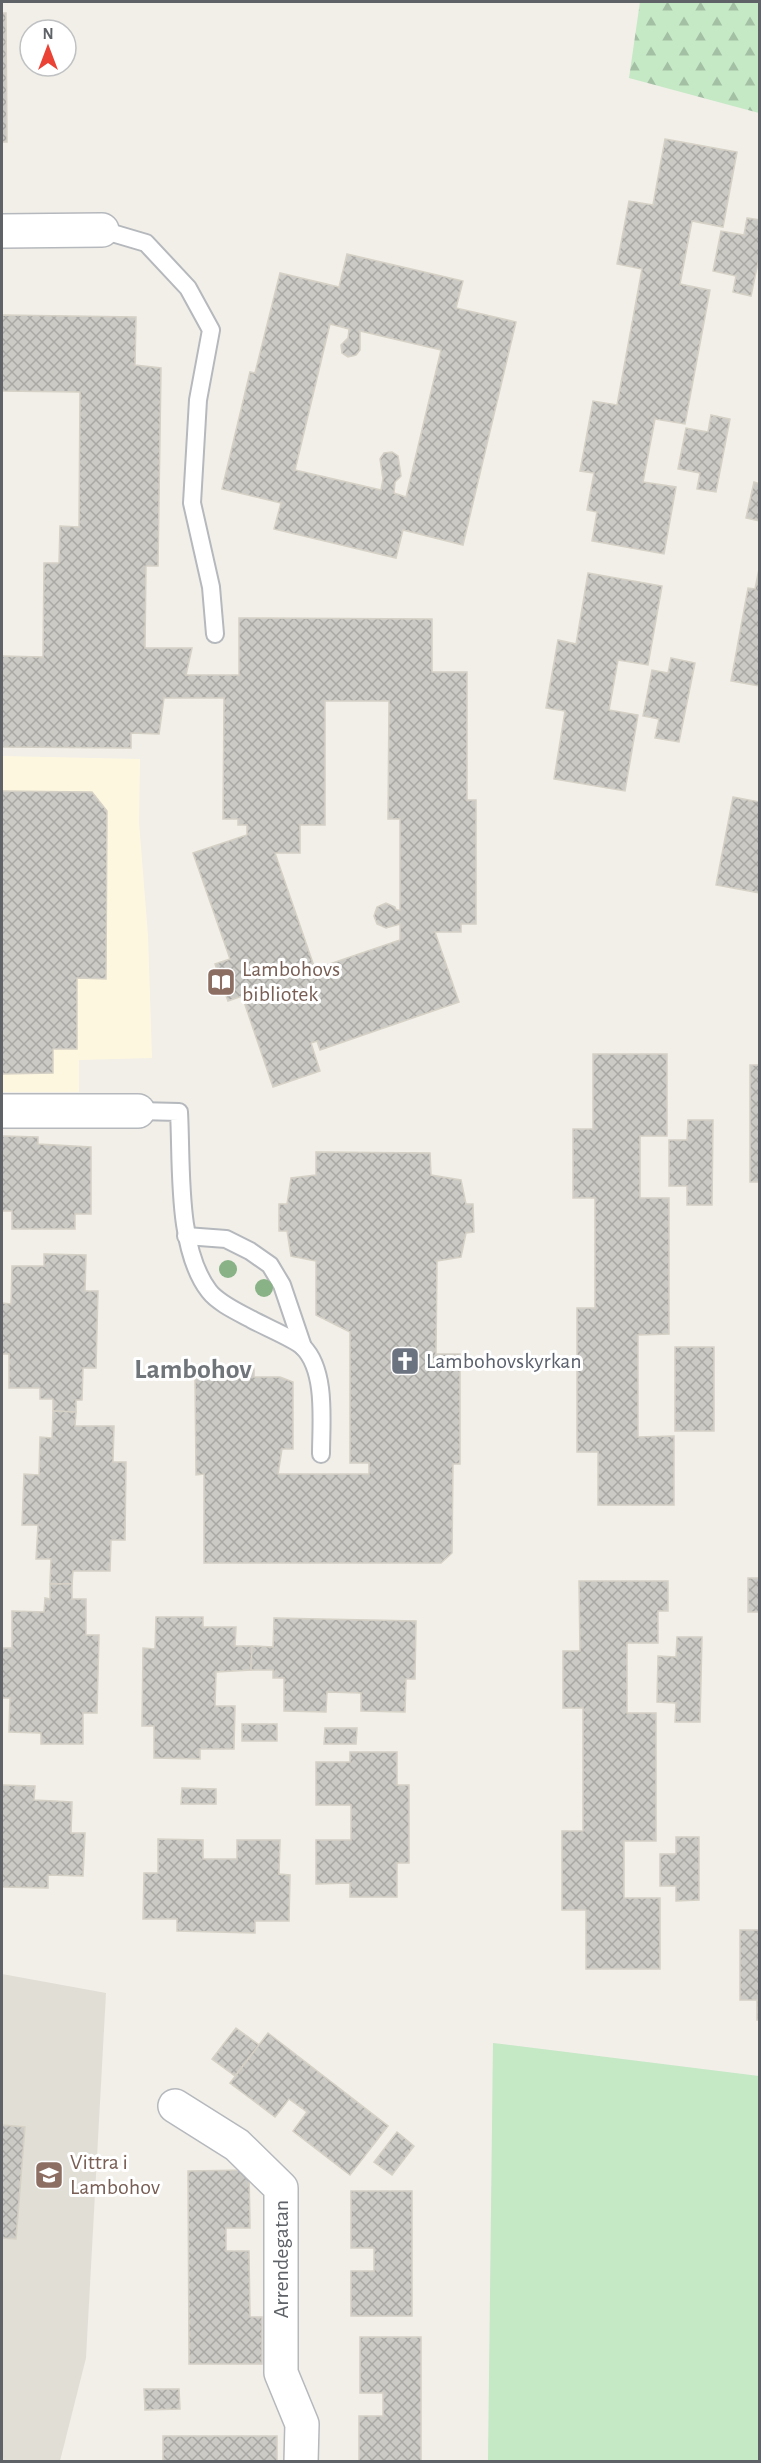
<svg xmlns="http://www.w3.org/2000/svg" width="761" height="2463" viewBox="0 0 761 2463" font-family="'Alegreya Sans',sans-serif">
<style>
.commercial{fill:#fef7e0}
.education{fill:#e1ded6}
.grass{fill:#c5e8c5}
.forest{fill:url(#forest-firs)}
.building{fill:url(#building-cross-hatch);stroke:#d6d1c6;stroke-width:1.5;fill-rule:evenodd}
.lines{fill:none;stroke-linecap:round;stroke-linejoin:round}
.service-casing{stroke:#b5b8bc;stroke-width:20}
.minor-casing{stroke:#b5b8bc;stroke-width:36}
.service{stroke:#fff;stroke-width:16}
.minor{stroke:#fff;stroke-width:33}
.tree{fill:#89b387}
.labels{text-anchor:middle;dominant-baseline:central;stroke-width:6;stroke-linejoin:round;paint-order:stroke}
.education-label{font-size:22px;fill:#785e54;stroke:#fff;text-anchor:start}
.worship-label{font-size:22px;fill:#5b616d;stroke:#fff;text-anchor:start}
.street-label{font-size:22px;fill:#5f6368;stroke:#fff}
.district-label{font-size:28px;font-weight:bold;fill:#70757a;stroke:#fff}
</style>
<defs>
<pattern id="forest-firs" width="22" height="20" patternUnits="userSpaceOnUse" patternTransform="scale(1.5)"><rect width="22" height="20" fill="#c5e8c5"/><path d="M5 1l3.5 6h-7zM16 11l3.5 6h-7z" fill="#a3c0a4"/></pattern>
<pattern id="building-cross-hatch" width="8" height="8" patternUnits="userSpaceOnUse" patternTransform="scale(1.5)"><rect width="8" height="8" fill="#cccac5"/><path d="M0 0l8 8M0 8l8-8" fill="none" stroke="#a9a8a4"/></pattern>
</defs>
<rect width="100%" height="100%" fill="#f1efe8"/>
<!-- commercial -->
<polygon class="commercial" points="2,756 140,759 139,822 148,936 152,1058 79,1060 79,1092 2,1092"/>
<!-- education -->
<polygon class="education" points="2,1974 106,1993 86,2358 60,2461 2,2461"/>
<!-- grass -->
<polygon class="grass" points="493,2043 759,2076 759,2461 488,2461"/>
<!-- forest -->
<polygon class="forest" points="640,2 759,2 759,113 629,78"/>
<!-- building -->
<g class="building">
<polygon points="2,13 6,13 7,142 2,142"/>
<polygon points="665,139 737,152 723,227 692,221 680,284 710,290 685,424 655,419 643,482 676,487 664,554 592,541 597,512 587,510 594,473 580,471 593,401 617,405 642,269 617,264 629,201 653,205"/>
<polygon points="747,218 760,220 760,253 751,296 733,292 736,276 713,271 721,231 744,235"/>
<path d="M347,254l116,27 -7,27 60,14 -53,223 -60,-15 -7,28 -122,-29 7,-26 -59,-14 28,-117 5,1 25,-100 59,14zM330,324l19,5 -1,9 -7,7 1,8 6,4 8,-2 4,-5v-19l81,19 -35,147 -12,-4 1,-11 6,-6 -3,-20 -6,-4 -8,1 -4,6 3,20 -2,11 -86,-20z"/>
<path d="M2,315l134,2 -1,48 26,3 -3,198h-12l-1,82h47l-6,27h53v-57l193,1v53h35v128h9v124h-15v8h-26l24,70 -139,48 -3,-9 -6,2 9,28 -47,16 -31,-91 -14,5 -7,-19 -6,-18 15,-5 -37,-106 54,-18v-10h-9v-6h-15l1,-121h-60l-5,36 -28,-1v15l-129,-1v-91l41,1 1,-94h15l1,-37 19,1 1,-135 -78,-1zM325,701h64l-1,118h12v91h-4l-1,-3 -9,-4 -9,4 -3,9 3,8 9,4 14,-4v16l-85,29 -40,-116h25v-28h25z"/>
<polygon points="711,415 730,419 716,492 697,489 700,473 678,469 686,428 708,432"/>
<polygon points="754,482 760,484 760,521 746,518"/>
<polygon points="760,564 760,686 731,681 748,588 755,589"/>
<polygon points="588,573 662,586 648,665 618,660 609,710 638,715 625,791 554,779 565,711 546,708 558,640 576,644"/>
<polygon points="671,658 695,663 679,742 655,738 659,719 643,716 652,670 668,673"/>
<polygon points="2,791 92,792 107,811 106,979 77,978 77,1049 53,1049 53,1073 2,1074"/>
<polygon points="733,797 760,802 760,893 716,885"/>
<polygon points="593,1054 667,1054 667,1136 640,1136 640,1198 669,1198 669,1334 638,1335 638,1437 674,1436 674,1505 598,1505 598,1452 577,1452 577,1308 595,1308 595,1198 573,1198 573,1129 593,1129"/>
<rect x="750" y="1065" width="10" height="117"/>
<polygon points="688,1120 713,1120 712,1205 687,1205 687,1186 669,1186 669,1140 687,1140"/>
<polygon points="2,1136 38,1137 38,1144 91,1147 91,1214 75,1214 75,1229 12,1229 12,1211 2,1211"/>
<polygon points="316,1152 430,1153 431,1175 461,1180 466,1204 473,1204 474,1232 466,1233 461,1257 437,1261 436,1354 460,1354 460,1464 453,1464 452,1553 441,1563 204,1563 204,1474 196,1475 195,1377 234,1377 234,1368 254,1369 254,1377 280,1377 293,1382 293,1449 282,1449 278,1474 369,1474 369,1463 350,1463 350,1332 316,1315 316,1261 291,1256 287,1231 279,1231 279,1204 287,1204 291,1178 316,1175"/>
<polygon points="44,1254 86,1255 85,1291 98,1291 96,1368 83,1368 82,1400 76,1400 76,1412 53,1411 53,1399 40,1399 40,1388 9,1388 9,1354 2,1354 2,1303 11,1304 12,1266 44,1266"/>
<rect x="675" y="1347" width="39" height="84"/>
<polygon points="53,1411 76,1412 75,1426 114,1426 113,1462 126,1462 125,1540 111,1540 110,1571 73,1571 72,1584 50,1584 51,1559 36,1559 38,1525 22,1525 24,1474 39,1475 40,1437 52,1438"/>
<rect x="748" y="1578" width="12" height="34"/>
<polygon points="579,1581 668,1581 668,1611 658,1611 658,1643 627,1643 627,1713 656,1713 656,1841 624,1841 624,1898 660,1898 660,1969 586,1969 586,1910 562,1910 562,1831 583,1831 583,1708 563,1708 563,1651 580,1651"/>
<polygon points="50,1584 72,1584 72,1599 86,1599 86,1635 99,1635 97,1713 83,1713 83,1744 41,1744 41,1733 9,1732 10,1698 2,1698 2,1648 12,1648 12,1611 44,1612 45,1598 50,1599"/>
<polygon points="156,1617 203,1617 203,1627 236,1627 235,1646 252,1646 251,1670 216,1672 215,1706 235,1706 234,1749 200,1749 200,1759 154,1758 154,1726 142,1726 143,1648 155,1649"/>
<polygon points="274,1618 416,1621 415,1679 406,1679 405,1712 361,1711 361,1693 327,1692 326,1712 284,1711 284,1678 273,1678 273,1670 251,1670 252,1646 273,1647"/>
<polygon points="677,1637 702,1637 700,1722 675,1722 676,1703 657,1702 658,1656 676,1657"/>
<rect x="242" y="1724" width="35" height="17"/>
<polygon points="325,1728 357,1728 356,1744 324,1744"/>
<polygon points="350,1752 397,1752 397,1785 409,1785 409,1863 397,1863 397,1897 350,1897 350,1883 316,1884 316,1840 351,1840 351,1805 316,1805 316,1762 350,1762"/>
<polygon points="2,1785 35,1786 34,1800 72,1802 71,1833 85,1833 83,1876 48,1875 48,1888 2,1887"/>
<polygon points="182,1788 216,1789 216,1804 181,1804"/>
<polygon points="676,1837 699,1837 699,1900 676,1901 676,1886 660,1886 660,1854 676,1854"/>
<polygon points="158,1839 203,1840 203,1859 237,1859 237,1840 280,1840 279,1874 290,1875 289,1921 255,1921 255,1933 177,1931 177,1919 143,1919 144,1873 158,1873"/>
<polygon points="740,1930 760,1930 760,2020 757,2020 757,2000 740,2000"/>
<polygon points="236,2028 259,2045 235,2076 212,2059"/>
<polygon points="268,2033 388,2126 350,2175 293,2131 307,2112 289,2099 275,2117 230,2083"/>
<polygon points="2,2125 25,2127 16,2239 2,2238"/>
<polygon points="397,2132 414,2146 392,2175 374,2162"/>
<polygon points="249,2170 250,2228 226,2228 226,2251 249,2251 250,2317 262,2317 262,2364 189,2364 188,2171"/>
<polygon points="351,2191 412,2191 412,2316 351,2316 351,2271 374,2271 374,2248 351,2248"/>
<polygon points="360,2337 421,2337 421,2462 359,2462 359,2416 383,2416 383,2393 360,2393"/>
<polygon points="144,2389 179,2389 180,2409 145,2410"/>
<rect x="163" y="2436" width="114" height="26"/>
</g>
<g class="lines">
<!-- service casing -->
<g class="service-casing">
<g id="service">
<polyline points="102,230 146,243 188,288 211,330 198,400 192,503 211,587 215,634"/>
<path d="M138,1111l41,1c3,53 -3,136 30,179 9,12 29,21 42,28 12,7 44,20 52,28 24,24 18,76 18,107"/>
<polyline points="186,1236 226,1239 250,1251 270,1265 282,1285 303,1347"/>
</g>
</g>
<!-- minor casing -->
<g class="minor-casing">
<g id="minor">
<polyline points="2,231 102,230"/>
<polyline points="2,1111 138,1111"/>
<polyline points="175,2106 237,2145 281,2188 281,2373 302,2424 301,2462"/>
</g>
</g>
<!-- service -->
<use href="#service" class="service"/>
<!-- minor -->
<use href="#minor" class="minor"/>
</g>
<!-- trees -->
<g class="tree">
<circle cx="228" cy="1269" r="9"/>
<circle cx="264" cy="1288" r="9"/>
</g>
<!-- icons -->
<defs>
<g id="library-square" transform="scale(1.5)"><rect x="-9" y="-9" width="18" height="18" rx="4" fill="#8d6e63" stroke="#fff"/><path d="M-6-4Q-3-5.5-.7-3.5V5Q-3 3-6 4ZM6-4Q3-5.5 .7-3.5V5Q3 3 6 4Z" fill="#fff"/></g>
<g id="church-square" transform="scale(1.5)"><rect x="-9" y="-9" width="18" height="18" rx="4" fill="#6b7280" stroke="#fff"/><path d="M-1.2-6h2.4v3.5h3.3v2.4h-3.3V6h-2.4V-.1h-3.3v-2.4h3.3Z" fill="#fff"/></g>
<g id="school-square" transform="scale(1.5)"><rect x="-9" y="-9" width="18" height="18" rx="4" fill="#8d6e63" stroke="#fff"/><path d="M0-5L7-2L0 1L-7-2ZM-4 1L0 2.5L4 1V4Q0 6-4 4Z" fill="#fff"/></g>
</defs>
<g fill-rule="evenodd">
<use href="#library-square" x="221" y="982"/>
<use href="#church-square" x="405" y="1361"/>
<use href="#school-square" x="49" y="2175"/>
</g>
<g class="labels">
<!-- education labels -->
<g class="education-label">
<text x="242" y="969">Lambohovs<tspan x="242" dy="25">bibliotek</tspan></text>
<text x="70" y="2162">Vittra i<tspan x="70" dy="25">Lambohov</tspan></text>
</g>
<!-- worship labels -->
<g class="worship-label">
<text x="426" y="1361">Lambohovskyrkan</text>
</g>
<!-- street labels -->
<g class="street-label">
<text transform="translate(281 2259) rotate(-90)">Arrendegatan</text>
</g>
<!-- district labels -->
<g class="district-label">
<text x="193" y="1370">Lambohov</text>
</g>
</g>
<!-- border -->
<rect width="761" height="2463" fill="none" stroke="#5f6368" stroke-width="6"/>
<!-- north arrow -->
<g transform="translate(48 48)"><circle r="28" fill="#ffffff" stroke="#bfc1c3" stroke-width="1.5"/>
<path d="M0-4.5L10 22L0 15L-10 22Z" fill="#ea4335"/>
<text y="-9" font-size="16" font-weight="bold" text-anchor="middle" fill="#5f6368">N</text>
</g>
</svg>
